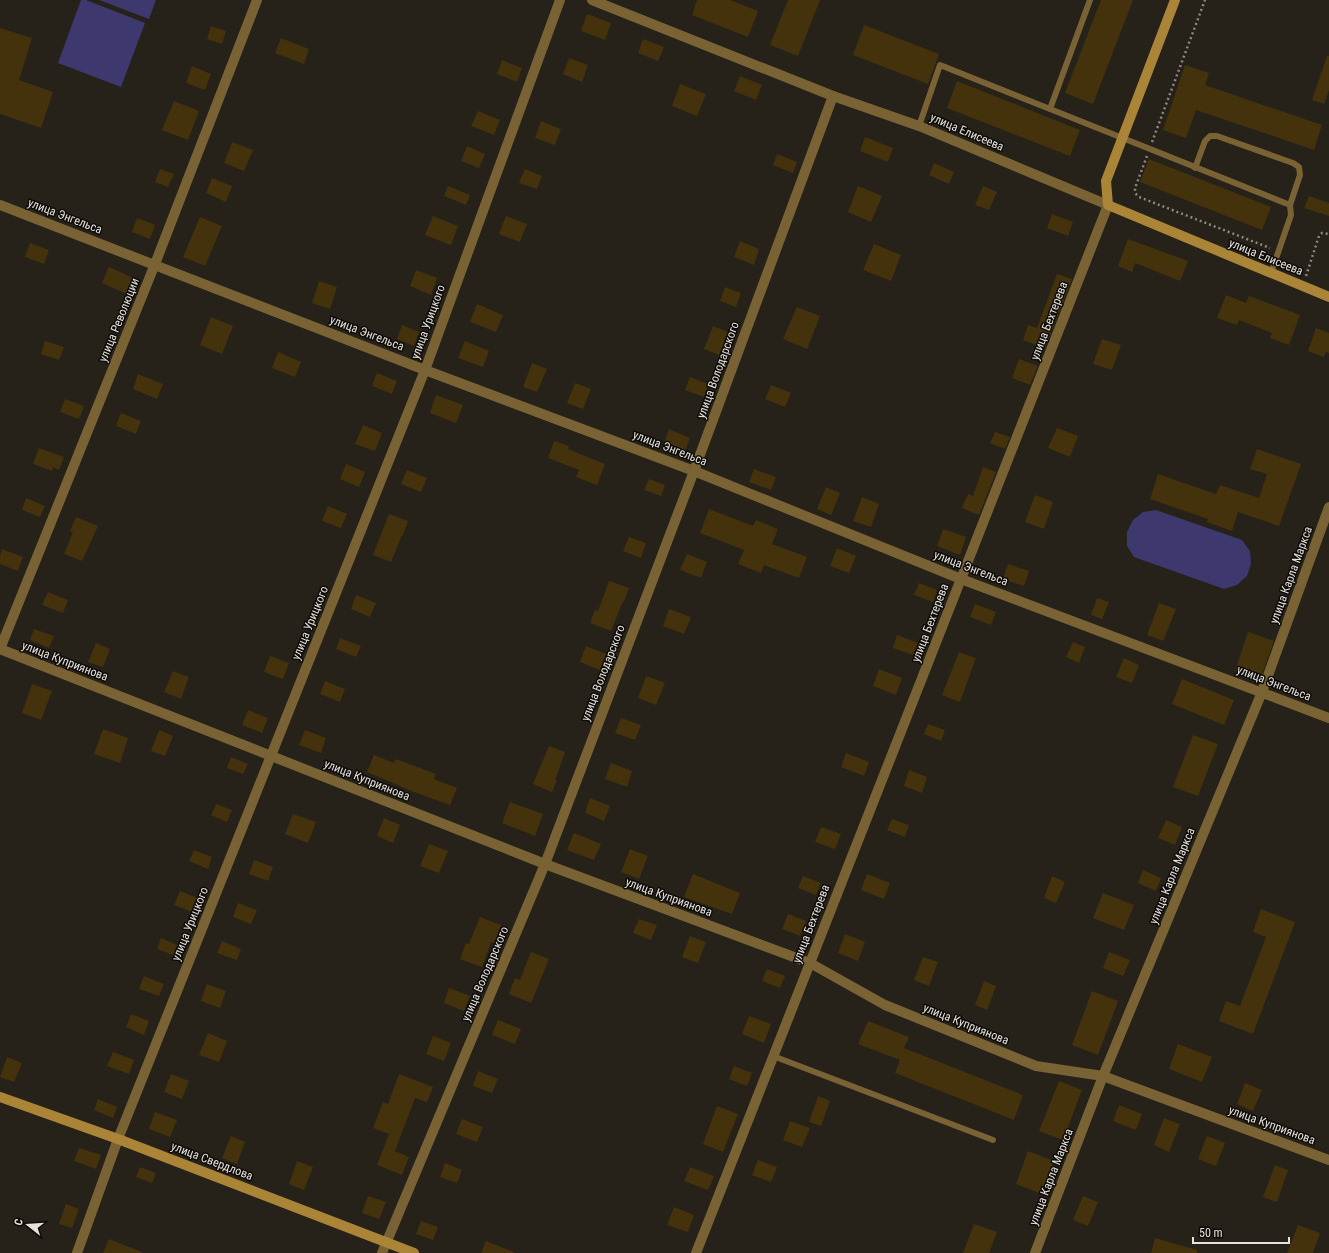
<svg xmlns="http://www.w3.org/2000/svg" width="1329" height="1253" viewBox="0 0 1329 1253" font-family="'Roboto Condensed',sans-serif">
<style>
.green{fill:#3d386d}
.building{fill:#43320c}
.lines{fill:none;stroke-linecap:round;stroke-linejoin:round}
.path{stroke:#8d8982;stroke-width:2.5;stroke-dasharray:2 3;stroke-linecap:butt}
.lane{stroke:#796234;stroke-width:6}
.street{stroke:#796234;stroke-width:10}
.secondary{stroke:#ab8537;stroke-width:10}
.labels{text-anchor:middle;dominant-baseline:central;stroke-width:3;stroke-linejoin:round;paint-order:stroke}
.street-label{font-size:12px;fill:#e5e1dc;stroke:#0e0b08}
</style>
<rect width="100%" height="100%" fill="#262219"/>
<!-- green -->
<g class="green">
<polygon points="81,0 86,0 145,23 121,87 58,63"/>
<polygon points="99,0 156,0 149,19"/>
<polygon points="1156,510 1242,540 1250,551 1251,564 1247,576 1237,585 1224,589 1134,557 1127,546 1127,532 1133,520 1143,512"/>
</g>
<!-- building -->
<g class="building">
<polygon points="697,0 730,0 758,11 748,37 692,15"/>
<polygon points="788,0 820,0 798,56 770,45"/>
<polygon points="1101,0 1133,0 1093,104 1065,93"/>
<polygon points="587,14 611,23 605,40 581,31"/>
<polygon points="864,25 939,54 928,84 853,55"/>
<polygon points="211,26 226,31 222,44 207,39"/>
<polygon points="0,28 32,38 19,80 53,92 41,128 0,114"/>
<polygon points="281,38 309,49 304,64 275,53"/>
<polygon points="643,39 664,47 658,61 638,53"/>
<polygon points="1327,56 1329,56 1329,90 1324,104 1312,100"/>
<polygon points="569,58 588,65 582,82 563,74"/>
<polygon points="502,60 522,68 517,82 497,74"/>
<polygon points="1185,65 1209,73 1205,85 1322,125 1314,150 1196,110 1186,138 1163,130"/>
<polygon points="192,66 211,74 205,90 186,83"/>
<polygon points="740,76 762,85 756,100 734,91"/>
<polygon points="957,81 1080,130 1070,156 947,108"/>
<polygon points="680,84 706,94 697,116 672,106"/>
<polygon points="174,101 199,111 188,140 162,130"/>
<polygon points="478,111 500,120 494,135 471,126"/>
<polygon points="541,121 561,129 555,145 535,138"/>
<polygon points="865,137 893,148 888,162 860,151"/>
<polygon points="232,142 253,150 244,171 224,163"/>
<polygon points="467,146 485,154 479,168 461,161"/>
<polygon points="777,154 797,162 793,173 773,165"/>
<polygon points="1149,159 1271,207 1262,230 1140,182"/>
<polygon points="934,163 954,172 949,184 929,175"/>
<polygon points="160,169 174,174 168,187 155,182"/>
<polygon points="525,169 542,176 537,189 519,183"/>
<polygon points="212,178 232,186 226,202 206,193"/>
<polygon points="448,186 470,195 466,205 444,196"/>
<polygon points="858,186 882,196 871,222 848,212"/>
<polygon points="983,186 997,192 989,210 975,205"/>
<polygon points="1309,196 1329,203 1329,216 1304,208"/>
<polygon points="1052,214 1073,222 1068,236 1047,228"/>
<polygon points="433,216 458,226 451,245 425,235"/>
<polygon points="506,216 527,224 520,242 499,234"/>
<polygon points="200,217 222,226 205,266 183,257"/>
<polygon points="137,218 155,225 150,239 132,232"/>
<polygon points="1128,239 1188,261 1180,281 1135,263 1132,272 1118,266"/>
<polygon points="740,241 759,249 754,265 734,257"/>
<polygon points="30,243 49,250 44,264 25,257"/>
<polygon points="874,244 901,255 891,281 863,270"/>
<polygon points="109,267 136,279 129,295 102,283"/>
<polygon points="416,270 437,278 431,295 410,286"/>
<polygon points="1057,274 1072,279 1045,348 1023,340 1028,325 1037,328"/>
<polygon points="319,281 337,287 330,309 312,303"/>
<polygon points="725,287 741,293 736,307 720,301"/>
<polygon points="1226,295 1246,303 1249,296 1300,315 1289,345 1270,338 1272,333 1239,320 1237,325 1217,318"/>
<polygon points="477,304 503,315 496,332 470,322"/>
<polygon points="797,307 820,316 807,349 783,339"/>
<polygon points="211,317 233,326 222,354 200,345"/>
<polygon points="402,325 419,332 414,346 397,339"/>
<polygon points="713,326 728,332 719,355 704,349"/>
<polygon points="1316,328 1329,333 1329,353 1326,352 1324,357 1308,351"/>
<polygon points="1102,339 1121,345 1112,370 1093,364"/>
<polygon points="45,341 64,347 59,360 41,354"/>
<polygon points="465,341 489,351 483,367 458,358"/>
<polygon points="278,352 301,362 295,377 272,368"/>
<polygon points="1019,359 1038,366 1030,385 1012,378"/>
<polygon points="532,363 547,369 537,392 523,387"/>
<polygon points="377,373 397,381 392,394 372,386"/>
<polygon points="138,374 163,384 157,399 133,389"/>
<polygon points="690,377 708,384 704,397 685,390"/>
<polygon points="575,383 591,389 583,409 567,403"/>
<polygon points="771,385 791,393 785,407 765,399"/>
<polygon points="436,395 463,405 456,423 430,413"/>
<polygon points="65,399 84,406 79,419 60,412"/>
<polygon points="121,413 141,421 136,434 116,426"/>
<polygon points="363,425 382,433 375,451 355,444"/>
<polygon points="1057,428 1078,436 1070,457 1048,448"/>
<polygon points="669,429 690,438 685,451 664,443"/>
<polygon points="995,432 1010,437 1005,449 990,443"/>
<polygon points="554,441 569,446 568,449 605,464 597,485 576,477 579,470 548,458"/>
<polygon points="39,448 64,457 59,470 53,467 52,471 33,464"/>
<polygon points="1257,449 1301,464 1279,526 1238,512 1232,531 1207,522 1208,519 1150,499 1158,474 1216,494 1220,485 1259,498 1267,474 1250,469"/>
<polygon points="346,464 365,472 359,487 340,479"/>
<polygon points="983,467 996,472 979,515 962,508 968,494 973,496"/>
<polygon points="754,469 776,477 771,490 749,482"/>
<polygon points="407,470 427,478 421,492 401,484"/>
<polygon points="649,479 665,485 661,496 644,490"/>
<polygon points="826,487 840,493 831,515 817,509"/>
<polygon points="1035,495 1053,502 1044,529 1025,522"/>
<polygon points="862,497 879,504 871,527 853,521"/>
<polygon points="26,498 45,506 40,517 22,510"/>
<polygon points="328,506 347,514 341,528 322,521"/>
<polygon points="709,509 753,526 756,520 778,529 772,544 807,557 799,578 764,565 761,573 738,564 744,550 700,533"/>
<polygon points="389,514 408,521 403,535 402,535 391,562 373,555"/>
<polygon points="76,517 98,526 82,561 64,554 73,532 70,531"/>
<polygon points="943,529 966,537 960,555 937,546"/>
<polygon points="629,537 646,543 641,558 623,551"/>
<polygon points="837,548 856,556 849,573 830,566"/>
<polygon points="2,549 23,557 18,571 0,564 0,556"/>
<polygon points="687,554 707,562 701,578 680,570"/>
<polygon points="1008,564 1029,571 1024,586 1003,579"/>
<polygon points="609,581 629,588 624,602 623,601 611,631 590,623 595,610 598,611"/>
<polygon points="919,583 937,590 933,602 914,595"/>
<polygon points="48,592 68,600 63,613 42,605"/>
<polygon points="356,595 376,603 370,617 351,609"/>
<polygon points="1097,598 1109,602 1102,619 1091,615"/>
<polygon points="1159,603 1176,609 1163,641 1147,635"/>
<polygon points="975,604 996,612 991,625 970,617"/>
<polygon points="669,609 691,617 684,634 663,626"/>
<polygon points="34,629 54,636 49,648 30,640"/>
<polygon points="1248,632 1274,641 1260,680 1235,671"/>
<polygon points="897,635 918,643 913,655 893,648"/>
<polygon points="340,638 361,646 356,657 336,649"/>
<polygon points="1073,642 1085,647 1079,663 1066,657"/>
<polygon points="96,643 110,649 103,667 88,662"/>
<polygon points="586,646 606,654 600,670 580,662"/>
<polygon points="959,652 976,658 960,702 942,695"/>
<polygon points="270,656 289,663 283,679 264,672"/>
<polygon points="1124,658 1139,665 1132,683 1116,677"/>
<polygon points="879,669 902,678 896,695 873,686"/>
<polygon points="173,671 189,677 181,699 164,692"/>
<polygon points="646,676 665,683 656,705 638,698"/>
<polygon points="1182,679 1234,700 1224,725 1172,704"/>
<polygon points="325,681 345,689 340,702 320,694"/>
<polygon points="32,684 52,691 41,720 22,713"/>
<polygon points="248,710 268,718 262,733 242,725"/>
<polygon points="621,718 641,725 635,740 615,733"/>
<polygon points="928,724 945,730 941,741 924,734"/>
<polygon points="103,729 128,738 120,763 94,754"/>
<polygon points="159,730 173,736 165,756 151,751"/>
<polygon points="305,730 326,738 321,753 299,745"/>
<polygon points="1193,735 1218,744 1198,796 1173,787"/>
<polygon points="549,746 565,752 555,780 557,780 552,792 533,784"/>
<polygon points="846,753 869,762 864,776 841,767"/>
<polygon points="374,755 394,763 396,759 436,774 434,779 457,788 450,805 414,792 367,772"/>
<polygon points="231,757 248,764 243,774 227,768"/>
<polygon points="611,763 632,771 627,787 605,779"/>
<polygon points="909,770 927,777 922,793 904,786"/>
<polygon points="590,798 610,806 604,821 585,813"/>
<polygon points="510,802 543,814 535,836 502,823"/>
<polygon points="216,804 232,810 227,822 211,815"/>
<polygon points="293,814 316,822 308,843 285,834"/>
<polygon points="384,818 400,825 393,843 377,836"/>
<polygon points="892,819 909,825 905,837 887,830"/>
<polygon points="1166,820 1182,827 1175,845 1158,838"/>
<polygon points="821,827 841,834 835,849 815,842"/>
<polygon points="574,833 601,844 594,860 567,850"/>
<polygon points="429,844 448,851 439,873 420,866"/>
<polygon points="630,849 648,856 639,879 621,872"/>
<polygon points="194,850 212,857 208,869 189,861"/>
<polygon points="254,860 273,867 268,881 249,874"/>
<polygon points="1143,870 1161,878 1156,891 1138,883"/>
<polygon points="693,874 740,893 732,914 684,897"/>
<polygon points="867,874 890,883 884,899 861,890"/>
<polygon points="803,876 821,883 816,895 798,888"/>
<polygon points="1052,876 1065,882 1056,903 1044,898"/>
<polygon points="180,891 197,898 192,912 174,905"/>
<polygon points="1103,893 1134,905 1124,930 1093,918"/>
<polygon points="238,903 257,910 251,924 233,917"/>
<polygon points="1261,909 1295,922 1253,1034 1219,1021 1226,1001 1240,1006 1266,937 1253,932"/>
<polygon points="788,914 806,921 800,936 782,929"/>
<polygon points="480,917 501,925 494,943 491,942 482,967 460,959 466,943 469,944"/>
<polygon points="639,919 657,925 651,940 633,933"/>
<polygon points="845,934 865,942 858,961 838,953"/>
<polygon points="690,936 706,942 698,963 682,957"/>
<polygon points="161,938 177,945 173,955 157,949"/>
<polygon points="222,941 241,949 237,960 217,953"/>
<polygon points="531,952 549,959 531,1003 509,994 515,978 520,980"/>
<polygon points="1109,952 1130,960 1123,976 1103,968"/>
<polygon points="923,957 938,962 929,986 914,980"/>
<polygon points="767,969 785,976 780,988 762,981"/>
<polygon points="144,976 164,984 159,996 139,989"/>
<polygon points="984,981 996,986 987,1010 975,1005"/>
<polygon points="207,984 226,991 220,1008 201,1001"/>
<polygon points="449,988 470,996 464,1011 444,1003"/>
<polygon points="1092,991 1118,1001 1098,1055 1072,1045"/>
<polygon points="131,1014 149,1021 144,1035 126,1027"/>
<polygon points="749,1016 771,1024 764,1043 742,1034"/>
<polygon points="498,1020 521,1029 515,1044 492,1035"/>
<polygon points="868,1021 909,1037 904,1048 1023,1095 1014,1120 895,1073 900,1060 858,1044"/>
<polygon points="208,1033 227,1041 219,1062 199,1055"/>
<polygon points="433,1036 451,1043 444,1061 426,1054"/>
<polygon points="1178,1044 1212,1057 1202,1082 1169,1069"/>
<polygon points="113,1052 134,1060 129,1074 107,1066"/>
<polygon points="7,1057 22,1063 14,1082 0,1077"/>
<polygon points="734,1066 752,1073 747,1086 729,1079"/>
<polygon points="478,1071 498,1079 492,1093 473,1086"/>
<polygon points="171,1074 189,1081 182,1099 164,1092"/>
<polygon points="399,1074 433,1087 427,1102 415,1098 395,1151 409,1157 402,1175 377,1165 389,1134 373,1128 383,1102 388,1104"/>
<polygon points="1059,1081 1082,1090 1063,1140 1039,1131"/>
<polygon points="1245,1083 1262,1090 1253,1111 1237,1104"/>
<polygon points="818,1096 830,1101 821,1126 809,1122"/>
<polygon points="98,1099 117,1107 113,1118 94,1110"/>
<polygon points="1119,1105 1142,1114 1136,1130 1113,1121"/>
<polygon points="717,1106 738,1114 723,1152 703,1144"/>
<polygon points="155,1112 177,1120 170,1137 149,1129"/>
<polygon points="1164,1118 1180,1124 1169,1152 1154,1145"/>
<polygon points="462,1119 483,1127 477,1142 456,1134"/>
<polygon points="790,1121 810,1128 802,1147 783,1140"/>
<polygon points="231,1136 245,1142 237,1164 222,1158"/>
<polygon points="1207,1136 1225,1143 1216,1166 1198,1159"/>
<polygon points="79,1148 101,1155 96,1169 74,1161"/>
<polygon points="1028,1151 1054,1161 1042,1194 1016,1184"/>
<polygon points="758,1160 777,1167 771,1182 752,1175"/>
<polygon points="297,1161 313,1167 304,1190 289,1184"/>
<polygon points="445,1163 462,1170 457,1183 440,1177"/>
<polygon points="1275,1165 1288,1170 1277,1202 1263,1197"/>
<polygon points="140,1167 156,1173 152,1183 136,1177"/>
<polygon points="690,1167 714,1176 708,1190 684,1181"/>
<polygon points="368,1196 386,1202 379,1219 362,1213"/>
<polygon points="1083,1196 1098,1202 1088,1226 1073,1220"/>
<polygon points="66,1204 79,1209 72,1228 59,1224"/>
<polygon points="674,1207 694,1215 688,1232 667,1225"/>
<polygon points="421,1221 438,1227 433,1240 416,1234"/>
<polygon points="974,1224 997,1232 989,1253 963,1253"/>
<polygon points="1298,1225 1320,1233 1313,1253 1287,1253"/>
<polygon points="1155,1238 1197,1250 1197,1253 1151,1253"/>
<polygon points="109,1239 142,1252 141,1253 103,1253"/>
<polygon points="486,1241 514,1252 514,1253 481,1253"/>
</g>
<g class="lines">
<!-- path -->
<g class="path">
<polyline points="1152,142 1205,0"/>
<polyline points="1147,156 1135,188 1135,193 1139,197 1270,248"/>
<polyline points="1306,276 1319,236 1322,233 1329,234"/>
</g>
<!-- lane -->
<g class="lane">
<polyline points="1090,0 1050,109 1290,205 1291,215 1271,273"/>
<polyline points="919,126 940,65 1050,109"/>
<polyline points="1195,168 1205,141 1210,136 1217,136 1293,163 1299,167 1300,175 1290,205"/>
<polyline points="773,1056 993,1140"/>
</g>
<!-- street -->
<g class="street">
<polyline points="592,0 833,96 919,126 1108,205 696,1253"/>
<polyline points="0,205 425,370 694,471 961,579 1329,718"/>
<polyline points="0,649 545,864 810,963 885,1005 1036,1066 1103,1076 1329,1160"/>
<polyline points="0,649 155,264 257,0"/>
<polyline points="77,1253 118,1139 425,370 560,0"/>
<polyline points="382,1253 545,864 694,471 833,96"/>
<polyline points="1035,1253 1103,1076 1262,692 1329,507"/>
</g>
<!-- secondary -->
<g class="secondary">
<polyline points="1175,0 1106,181 1108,205 1329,297"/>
<polyline points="0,1097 118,1139 414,1253"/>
</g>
</g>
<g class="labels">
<!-- street labels -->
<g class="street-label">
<text transform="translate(967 132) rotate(23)">улица Елисеева</text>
<text transform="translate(65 216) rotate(21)">улица Энгельса</text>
<text transform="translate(1266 257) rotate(22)">улица Елисеева</text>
<text transform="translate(119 320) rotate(-68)">улица Революции</text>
<text transform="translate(1049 321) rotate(-69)">улица Бехтерева</text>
<text transform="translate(428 322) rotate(-70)">улица Урицкого</text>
<text transform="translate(367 333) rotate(21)">улица Энгельса</text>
<text transform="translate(718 370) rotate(-70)">улица Володарского</text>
<text transform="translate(670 448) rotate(21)">улица Энгельса</text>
<text transform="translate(971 568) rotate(21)">улица Энгельса</text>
<text transform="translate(1291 575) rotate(-70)">улица Карла Маркса</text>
<text transform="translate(310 623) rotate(-68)">улица Урицкого</text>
<text transform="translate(930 623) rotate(-69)">улица Бехтерева</text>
<text transform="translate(65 661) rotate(21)">улица Куприянова</text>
<text transform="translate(603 673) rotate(-69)">улица Володарского</text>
<text transform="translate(1274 683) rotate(21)">улица Энгельса</text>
<text transform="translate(367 780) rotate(22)">улица Куприянова</text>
<text transform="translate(1172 876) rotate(-68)">улица Карла Маркса</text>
<text transform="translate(669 897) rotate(20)">улица Куприянова</text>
<text transform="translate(190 924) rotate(-68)">улица Урицкого</text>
<text transform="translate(811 924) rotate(-69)">улица Бехтерева</text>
<text transform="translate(485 974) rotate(-67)">улица Володарского</text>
<text transform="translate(966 1024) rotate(22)">улица Куприянова</text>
<text transform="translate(1272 1125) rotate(20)">улица Куприянова</text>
<text transform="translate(212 1161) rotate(21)">улица Свердлова</text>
<text transform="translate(1051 1177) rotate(-69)">улица Карла Маркса</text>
</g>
</g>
<!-- north arrow -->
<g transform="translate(28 1225) rotate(287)" stroke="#0e0b08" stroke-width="3" paint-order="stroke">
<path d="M0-3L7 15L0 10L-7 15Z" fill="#e5e1dc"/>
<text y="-6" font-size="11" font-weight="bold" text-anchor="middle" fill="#e5e1dc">С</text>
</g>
<!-- scale -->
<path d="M1193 1237v6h96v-6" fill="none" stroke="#e5e1dc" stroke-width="2"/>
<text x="1199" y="1237" font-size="12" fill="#e5e1dc" stroke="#0e0b08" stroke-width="3" paint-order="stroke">50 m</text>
</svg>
